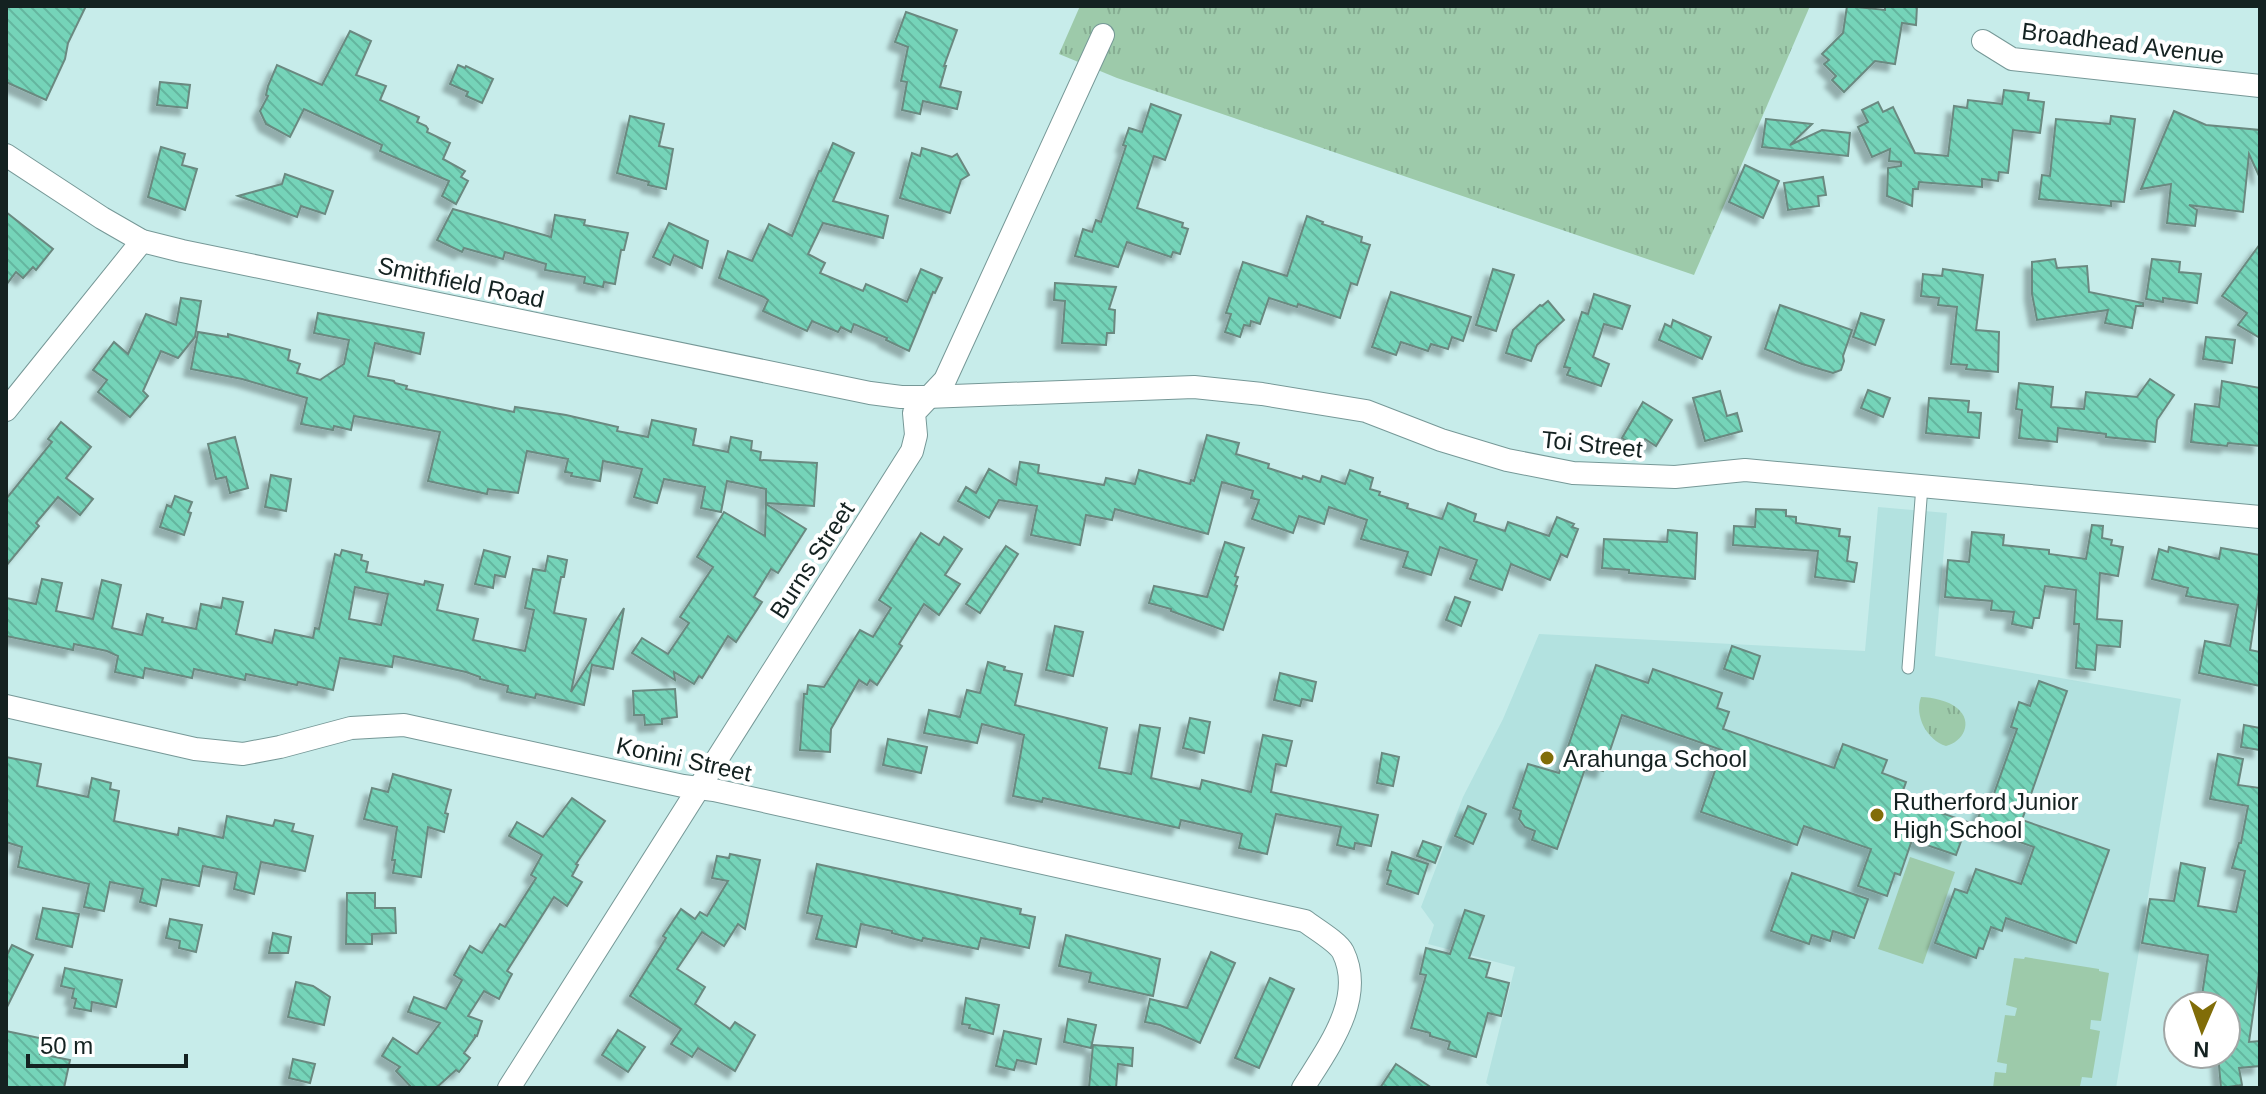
<svg xmlns="http://www.w3.org/2000/svg" width="2266" height="1094" viewBox="0 0 2266 1094" font-family="Helvetica,sans-serif">
<style>
.built{fill:#b3e2e0}
.grass{fill:url(#grass-tufts)}
.pitch{fill:#9dcaaa}
.building{fill:url(#building-back-hatch);stroke:#6b8980;stroke-width:2;fill-rule:evenodd;filter:url(#shadow)}
.lines{fill:none;stroke-linecap:round;stroke-linejoin:round}
.lane-casing{stroke:#769897;stroke-width:13}
.street-casing{stroke:#769897;stroke-width:24}
.lane{stroke:#fff;stroke-width:11}
.street{stroke:#fff;stroke-width:22}
.poi-dot{fill:#816d08;stroke:#fff;stroke-width:3}
.labels{text-anchor:middle;dominant-baseline:central;stroke-width:8;stroke-linejoin:round;paint-order:stroke}
.street-label{font-size:24px;fill:#142221;stroke:#fff}
.poi-label{font-size:24px;fill:#142221;stroke:#fff;text-anchor:start}
</style>
<defs>
<pattern id="grass-tufts" width="24" height="20" patternUnits="userSpaceOnUse" patternTransform="scale(2)"><rect width="24" height="20" fill="#9dcaaa"/><path d="M3 7l-1-3M5 7V3M7 7l1-3M15 17l-1-3M17 17v-4M19 17l1-3" fill="none" stroke="#86ad92"/></pattern>
<pattern id="building-back-hatch" width="6" height="6" patternUnits="userSpaceOnUse" patternTransform="scale(2)"><rect width="6" height="6" fill="#75d4b9"/><path d="M-1 5l2 2M0 0l6 6M5-1l2 2" fill="none" stroke="#64b69f"/></pattern>
<filter id="shadow"><feDropShadow dx="-7" dy="7" stdDeviation="2" flood-color="#0004"/></filter>
</defs>
<rect width="100%" height="100%" fill="#c7ecea"/>
<!-- built -->
<polygon class="built" points="1878,507 1947,513 1935,656 2181,699 2116,1088 1493,1088 1486,1083 1515,967 1428,944 1434,925 1421,907 1463,797 1503,719 1539,634 1865,651"/>
<!-- grass -->
<g class="grass">
<polygon points="1080,6 1810,6 1694,275 1117,78 1059,54"/>
<path d="M1921,697c11,0 28,4 36,11 17,14 6,34 -11,38 -19,-6 -32,-30 -25,-49z"/>
</g>
<!-- pitch -->
<g class="pitch">
<polygon points="1910,857 1955,872 1923,964 1878,949"/>
<polygon points="2025,957 2099,969 2099,971 2109,973 2101,1021 2091,1020 2090,1029 2100,1031 2092,1078 2082,1077 2080,1086 2090,1088 1993,1088 1995,1072 2006,1073 2007,1064 1997,1062 2005,1015 2015,1016 2017,1008 2006,1005 2014,958 2024,959"/>
</g>
<!-- building -->
<g class="building">
<polygon points="6,6 86,6 68,43 65,59 46,100 6,82"/>
<polygon points="1847,6 1885,10 1885,6 1917,6 1916,25 1902,23 1895,64 1875,61 1844,92 1832,80 1836,76 1824,64 1829,60 1822,54 1843,33"/>
<polygon points="906,12 957,30 944,66 946,66 940,87 961,92 957,109 923,101 920,114 902,110 907,82 901,81 908,47 895,42"/>
<polygon points="350,31 371,41 356,75 386,86 380,100 419,117 417,122 426,126 428,129 427,132 450,143 443,159 465,171 461,177 468,181 456,204 442,196 449,181 380,151 382,145 304,109 290,137 266,124 260,111 268,96 266,95 268,86 277,65 322,85"/>
<polygon points="458,65 465,68 466,66 493,79 482,103 466,96 468,92 450,84"/>
<polygon points="160,82 190,85 187,108 157,105"/>
<polygon points="2004,90 2029,93 2028,100 2044,102 2040,133 2013,130 2008,173 1999,172 1998,181 1982,179 1982,187 1919,182 1918,189 1913,189 1912,206 1887,196 1888,168 1901,166 1901,162 1889,161 1890,149 1872,157 1858,127 1868,122 1862,110 1878,102 1883,112 1893,107 1915,153 1948,156 1954,106 1967,108 1968,100 2002,104"/>
<polygon points="1151,104 1181,115 1165,160 1154,156 1137,208 1183,223 1182,227 1188,229 1180,254 1173,252 1171,257 1127,242 1118,267 1075,256 1083,229 1092,232 1096,220 1101,222 1126,146 1123,145 1129,128 1142,132"/>
<polygon points="2174,111 2206,125 2260,130 2260,178 2249,154 2243,212 2189,205 2197,210 2195,226 2167,223 2171,184 2141,189"/>
<polygon points="630,116 664,124 659,146 673,149 666,189 648,185 649,182 617,173"/>
<polygon points="2111,116 2135,119 2124,202 2111,201 2111,206 2039,199 2042,175 2050,176 2056,119 2110,124"/>
<polygon points="1766,119 1812,124 1790,145 1822,130 1850,133 1848,156 1762,147"/>
<polygon points="833,143 854,153 833,201 888,216 883,238 823,223 808,254 825,263 820,273 863,291 866,284 907,302 921,269 942,278 935,293 933,292 909,351 886,340 887,338 854,324 851,332 841,327 838,332 812,321 807,331 763,311 768,300 764,297 719,278 728,251 752,261 769,224 792,236 819,171 821,171"/>
<polygon points="161,147 185,154 182,165 197,169 185,210 148,197"/>
<polygon points="922,148 952,157 957,154 969,175 961,180 950,213 900,198 912,153 920,156"/>
<polygon points="1745,165 1779,181 1763,218 1729,202"/>
<polygon points="285,174 333,191 325,214 301,206 297,217 238,196 282,184"/>
<polygon points="1823,177 1826,195 1818,196 1819,206 1788,210 1784,183"/>
<polygon points="453,209 551,237 555,215 585,220 584,225 628,233 624,250 621,250 615,284 604,282 603,287 584,283 585,277 545,270 546,264 505,252 503,259 464,248 462,252 437,240"/>
<polygon points="6,212 53,249 36,270 33,267 23,278 16,272 6,285"/>
<polygon points="1307,216 1323,222 1322,224 1362,237 1361,242 1370,245 1357,285 1351,283 1340,318 1298,304 1297,307 1269,298 1260,324 1251,321 1250,326 1244,325 1240,337 1225,332 1231,314 1226,313 1243,262 1287,276"/>
<polygon points="669,223 708,241 702,268 674,255 670,265 653,257"/>
<polygon points="2260,244 2260,338 2238,325 2247,313 2222,296"/>
<polygon points="2055,259 2057,268 2087,266 2089,292 2143,303 2143,306 2136,306 2132,328 2105,323 2108,310 2037,320 2032,294 2032,262"/>
<polygon points="2152,259 2180,262 2179,272 2201,274 2197,303 2163,298 2163,302 2146,299"/>
<polygon points="1493,269 1514,275 1496,331 1476,325"/>
<polygon points="1943,269 1983,275 1976,330 1999,332 1998,372 1966,369 1967,365 1951,364 1957,307 1938,305 1939,298 1921,296 1923,274 1942,276"/>
<polygon points="1055,283 1116,287 1109,309 1115,310 1114,333 1107,333 1106,345 1062,343 1065,301 1054,300"/>
<polygon points="1391,292 1471,317 1463,341 1452,337 1448,349 1431,344 1428,351 1401,342 1396,355 1372,347"/>
<polygon points="1594,294 1630,306 1622,329 1604,324 1593,357 1609,364 1601,386 1567,375 1570,368 1564,367 1582,312 1588,314"/>
<polygon points="181,298 201,301 195,337 178,358 161,351 143,391 148,396 130,417 98,392 107,380 93,370 114,342 128,354 146,314 176,325"/>
<polygon points="1548,301 1564,320 1537,345 1531,361 1506,353 1513,330 1540,305 1542,306"/>
<polygon points="1780,305 1852,330 1843,356 1844,361 1841,370 1833,373 1802,364 1765,349"/>
<polygon points="318,313 424,333 420,354 375,343 368,376 394,381 395,383 407,386 406,389 514,412 515,407 566,415 618,427 617,431 648,437 652,420 696,429 693,445 728,452 731,437 752,441 751,450 761,452 760,460 817,463 814,506 766,503 766,489 727,481 721,512 701,508 705,487 664,479 657,503 651,502 634,497 642,469 603,461 600,481 571,476 572,473 565,472 568,459 527,451 518,493 488,489 487,494 428,481 440,432 354,416 351,430 334,426 333,430 301,424 307,398 242,379 191,369 198,332 228,337 228,334 290,350 288,360 300,364 297,373 320,380 344,364 349,340 314,333"/>
<polygon points="1861,313 1884,320 1875,345 1853,337"/>
<polygon points="1673,320 1711,337 1702,359 1659,340 1665,324 1671,327"/>
<polygon points="2206,337 2235,340 2232,363 2203,359"/>
<polygon points="2150,379 2174,395 2157,420 2155,442 2106,437 2106,434 2058,428 2057,442 2019,438 2022,410 2016,409 2019,383 2053,387 2051,407 2084,409 2086,392 2137,397"/>
<polygon points="2222,381 2260,388 2260,446 2228,443 2227,446 2191,442 2195,404 2219,407"/>
<polygon points="1868,390 1890,398 1883,417 1861,408"/>
<polygon points="1720,391 1727,416 1737,413 1742,431 1705,441 1693,398"/>
<polygon points="1929,398 1969,401 1968,412 1981,413 1979,438 1926,433"/>
<polygon points="1643,402 1672,420 1656,446 1645,439 1639,448 1622,438"/>
<polygon points="61,422 91,447 66,478 93,499 80,515 58,497 36,523 39,526 6,566 6,499 52,442 48,439"/>
<polygon points="1207,435 1239,443 1236,454 1269,464 1268,468 1302,479 1303,476 1320,482 1322,476 1345,484 1350,470 1373,478 1370,489 1380,492 1379,495 1408,504 1407,508 1442,519 1448,503 1476,514 1474,521 1505,531 1508,522 1549,536 1557,517 1574,524 1572,527 1578,529 1567,557 1561,554 1550,580 1511,564 1502,590 1470,579 1477,560 1440,547 1431,575 1403,567 1408,552 1361,539 1367,520 1329,507 1324,524 1299,516 1293,533 1252,519 1259,500 1251,498 1253,491 1222,482 1208,534 1115,509 1112,520 1086,515 1080,545 1031,535 1037,506 999,500 989,518 958,501 966,487 976,493 989,469 1016,485 1020,462 1039,465 1038,473 1104,485 1106,478 1135,484 1139,470 1190,484 1191,480 1194,481"/>
<polygon points="235,437 248,488 230,493 226,477 216,479 208,444"/>
<polygon points="271,475 291,479 286,511 265,507"/>
<polygon points="175,496 192,502 188,512 191,513 184,535 160,527 167,505 171,507"/>
<polygon points="766,504 806,529 778,573 771,569 754,597 762,602 736,642 728,636 702,678 699,676 694,684 674,672 675,680 632,653 642,638 668,654 689,623 680,617 713,567 697,557 724,512 765,536"/>
<polygon points="1756,509 1786,510 1786,516 1796,517 1796,523 1840,529 1839,536 1850,537 1847,561 1857,563 1854,582 1815,577 1818,551 1733,545 1734,526 1755,527"/>
<polygon points="2092,525 2103,526 2102,538 2112,540 2111,545 2123,547 2118,576 2100,573 2097,619 2122,621 2120,647 2097,645 2095,670 2076,668 2079,624 2074,624 2076,590 2045,586 2039,618 2034,618 2032,628 2012,624 2014,612 1991,610 1992,601 1945,597 1948,560 1969,562 1972,532 2004,535 2003,545 2049,550 2049,554 2086,559"/>
<polygon points="1668,530 1697,533 1695,579 1629,573 1629,570 1602,568 1604,539 1667,542"/>
<polygon points="921,533 939,545 944,537 962,549 945,575 960,584 939,615 924,604 899,644 902,646 877,685 870,680 867,685 859,680 831,729 830,752 800,750 804,694 807,694 808,685 824,687 860,630 873,637 891,608 879,600"/>
<polygon points="1225,542 1244,548 1235,576 1238,577 1235,585 1237,586 1223,630 1171,611 1171,609 1149,603 1154,586 1207,597"/>
<polygon points="1006,546 1018,554 980,613 966,604"/>
<polygon points="2169,547 2219,559 2221,548 2260,555 2260,585 2250,650 2260,652 2260,686 2199,673 2205,641 2230,646 2238,605 2186,596 2188,588 2152,579 2159,549 2168,552"/>
<path d="M342,550l20,5 -1,5 7,2 -2,10 58,13 1,-4 18,4 -6,25 41,9 -5,21 52,11 9,-41 -9,-2 8,-39 12,2 3,-15 19,4 -3,17h-3l-7,36 32,6 -15,73 53,-84 -11,61 -21,-4 -8,40 -48,-11 -1,4 -28,-6 1,-6 -28,-7v-2l-14,-5 -72,-16 -2,11 -52,-9 -7,32 -35,-8 -1,3 -51,-11 -1,6 -51,-11 -2,9 -47,-10 -2,10 -28,-6 3,-16 -11,-5 -33,-7 -1,6 -67,-14v-38l30,6 6,-25 20,4 -6,28 37,8 9,-39 19,5 -9,43 30,7 5,-21 16,4 -1,4 34,7 5,-25 20,4 2,-10 20,4 -7,32 36,9 3,-13 38,8 2,-10 4,1 16,-75 5,2zM355,587l33,7 -7,31 -32,-6z"/>
<polygon points="484,550 510,557 505,577 495,575 493,588 475,584"/>
<polygon points="1455,597 1470,602 1461,626 1446,620"/>
<polygon points="1055,626 1083,632 1073,676 1046,670"/>
<polygon points="1732,646 1760,656 1753,679 1724,669"/>
<polygon points="988,662 1005,667 1004,670 1022,674 1015,705 1107,728 1099,768 1131,774 1140,725 1160,728 1151,778 1200,789 1202,780 1251,792 1263,735 1292,741 1286,766 1276,764 1271,792 1378,815 1371,846 1355,843 1354,849 1337,845 1341,827 1276,814 1267,854 1239,848 1242,834 1181,820 1179,828 1043,798 1042,802 1013,796 1024,735 982,724 977,743 924,733 929,710 960,717 967,690 980,693"/>
<polygon points="1596,665 1648,683 1653,669 1722,693 1717,708 1729,712 1723,729 1834,768 1843,744 1887,760 1882,773 1906,782 1900,799 1968,822 1956,855 1912,840 1900,875 1895,873 1887,896 1858,886 1871,849 1804,826 1797,845 1701,812 1722,750 1622,715 1603,771 1586,766 1557,849 1532,840 1535,831 1525,827 1519,819 1521,811 1513,808 1528,764 1559,773"/>
<polygon points="1280,673 1316,682 1312,701 1302,699 1300,706 1274,700"/>
<polygon points="2039,681 2067,691 2022,820 2109,850 2076,943 2006,918 2002,931 1991,927 1983,949 1979,948 1976,958 1935,943 1955,889 1967,893 1976,869 2021,884 2034,847 1975,826 1985,800 1991,802 2017,729 2011,727 2019,702 2030,706"/>
<polygon points="675,689 677,717 662,719 662,724 645,725 644,715 634,715 633,691"/>
<polygon points="1190,718 1210,722 1204,753 1183,748"/>
<polygon points="2244,725 2260,728 2260,750 2241,747"/>
<polygon points="888,739 927,747 921,773 883,765"/>
<polygon points="1382,753 1399,757 1393,786 1377,783"/>
<polygon points="2218,754 2243,759 2238,785 2260,788 2260,966 2249,1042 2260,1041 2260,1066 2239,1068 2242,1085 2221,1088 2218,1054 2226,1054 2226,1006 2201,1002 2208,955 2142,943 2150,899 2174,901 2181,863 2205,868 2198,906 2236,912 2245,871 2232,868 2239,843 2241,843 2248,806 2210,799"/>
<polygon points="6,757 41,764 37,786 88,797 92,778 111,783 110,789 119,791 114,821 178,835 179,828 223,838 227,816 273,826 275,820 294,824 292,831 313,836 305,871 261,862 254,894 234,889 237,873 203,866 199,886 162,879 156,906 140,902 143,889 110,882 104,911 84,907 89,884 18,867 22,847 6,842"/>
<polygon points="393,774 451,790 445,813 448,814 444,832 428,827 421,877 393,873 395,860 392,860 397,827 364,819 372,788 388,792"/>
<polygon points="572,798 605,821 576,864 578,865 572,876 582,882 567,906 554,897 507,971 512,974 499,999 484,991 468,1016 482,1021 477,1036 474,1035 476,1036 464,1053 470,1058 459,1072 456,1070 436,1088 412,1088 396,1071 400,1067 382,1056 393,1038 417,1054 440,1023 408,1012 414,997 446,1009 462,980 454,975 470,946 482,953 500,924 505,927 536,878 531,875 542,855 509,836 517,822 543,837"/>
<polygon points="1468,806 1486,814 1473,844 1455,836"/>
<polygon points="1423,841 1441,847 1435,863 1417,856"/>
<polygon points="1392,852 1428,864 1418,894 1387,884 1391,871 1387,870"/>
<polygon points="730,854 760,860 745,929 738,924 724,946 702,932 677,969 705,987 695,1004 730,1029 735,1022 755,1035 735,1071 698,1048 692,1057 671,1044 681,1029 630,996 666,938 663,936 681,909 695,919 700,912 707,916 728,881 712,878 717,856 729,858"/>
<polygon points="817,864 1021,909 1020,914 1035,917 1029,948 981,938 978,949 923,938 922,941 892,933 892,931 861,924 856,947 816,939 822,916 807,913"/>
<polygon points="1792,873 1868,899 1854,938 1833,931 1830,941 1812,935 1809,944 1771,931"/>
<polygon points="347,893 375,893 375,908 395,908 396,933 372,934 372,944 346,944"/>
<polygon points="43,908 79,914 72,947 36,939"/>
<polygon points="1465,910 1484,916 1469,958 1490,963 1486,977 1509,983 1501,1016 1488,1013 1476,1057 1448,1049 1450,1042 1430,1036 1430,1033 1411,1028 1426,975 1420,974 1426,948 1450,954"/>
<polygon points="170,919 202,925 196,952 179,948 180,941 166,938"/>
<polygon points="273,933 291,937 288,953 269,953"/>
<polygon points="1066,935 1160,959 1153,996 1089,982 1091,973 1059,966"/>
<polygon points="12,945 33,955 6,1009 6,957"/>
<polygon points="1211,952 1235,963 1200,1043 1160,1025 1145,1022 1150,999 1187,1008"/>
<polygon points="65,968 122,980 116,1007 92,1002 91,1011 74,1008 76,999 72,998 74,989 61,986"/>
<polygon points="1270,978 1294,989 1259,1068 1235,1058"/>
<polygon points="296,982 313,986 330,997 324,1025 288,1017"/>
<polygon points="966,998 999,1005 993,1034 969,1028 970,1025 962,1024"/>
<polygon points="1068,1019 1096,1025 1091,1048 1064,1042"/>
<polygon points="618,1030 645,1047 628,1072 602,1055"/>
<polygon points="6,1031 44,1039 40,1054 70,1060 64,1088 6,1088"/>
<polygon points="1004,1031 1041,1039 1036,1064 1017,1060 1014,1070 996,1066"/>
<polygon points="1093,1045 1133,1048 1132,1066 1118,1064 1116,1088 1089,1088"/>
<polygon points="293,1059 315,1064 310,1083 289,1078"/>
<polygon points="1396,1064 1432,1088 1380,1088"/>
</g>
<g class="lines">
<!-- lane casing -->
<g class="lane-casing">
<polyline id="lane" points="1908,668 1922,486"/>
</g>
<!-- street casing -->
<g class="street-casing">
<g id="street">
<polyline points="1983,41 2012,59 2260,86"/>
<polyline points="6,155 102,218 142,241 182,251 870,393 901,397 927,397 1194,387 1262,394 1366,411 1441,440 1507,460 1573,473 1675,477 1745,470 2260,517"/>
<polyline points="6,410 142,241"/>
<path d="M6,706l189,43 48,5 37,-7 71,-19 53,-3 279,61 31,4 591,131c9,7 33,21 38,31 23,47 -16,97 -40,136"/>
<polyline points="509,1088 912,451 916,435 914,413 945,380 1103,35"/>
</g>
</g>
<!-- lane -->
<use href="#lane" class="lane"/>
<!-- street -->
<use href="#street" class="street"/>
</g>
<!-- markers -->
<g class="poi-dot">
<circle cx="1547" cy="758" r="8"/>
<circle cx="1877" cy="815" r="8"/>
</g>
<g class="labels">
<!-- street labels -->
<g class="street-label">
<text transform="translate(2123 43) rotate(7)">Broadhead Avenue</text>
<text transform="translate(461 282) rotate(12)">Smithfield Road</text>
<text transform="translate(1592 444) rotate(6)">Toi Street</text>
<text transform="translate(812 560) rotate(-57)">Burns Street</text>
<text transform="translate(684 759) rotate(12)">Konini Street</text>
</g>
<!-- poi labels -->
<g class="poi-label">
<text x="1563" y="758">Arahunga School</text>
<text x="1893" y="801">Rutherford Junior<tspan x="1893" dy="28">High School</tspan></text>
</g>
</g>
<!-- border -->
<rect width="2266" height="1094" fill="none" stroke="#142221" stroke-width="16"/>
<!-- north arrow -->
<g transform="translate(2202 1030) rotate(182)"><circle r="38" fill="#ffffff" stroke="#a1a7a6" stroke-width="2"/>
<path d="M0-6L14 30L0 20L-14 30Z" fill="#816d08"/>
<text y="-12" font-size="22" font-weight="bold" text-anchor="middle" fill="#142221">N</text>
</g>
<!-- scale -->
<path d="M28 1054v12h158v-12" fill="none" stroke="#142221" stroke-width="4"/>
<text x="40" y="1054" font-size="24" fill="#142221" stroke="#ffffff" stroke-width="6" paint-order="stroke">50 m</text>
</svg>
